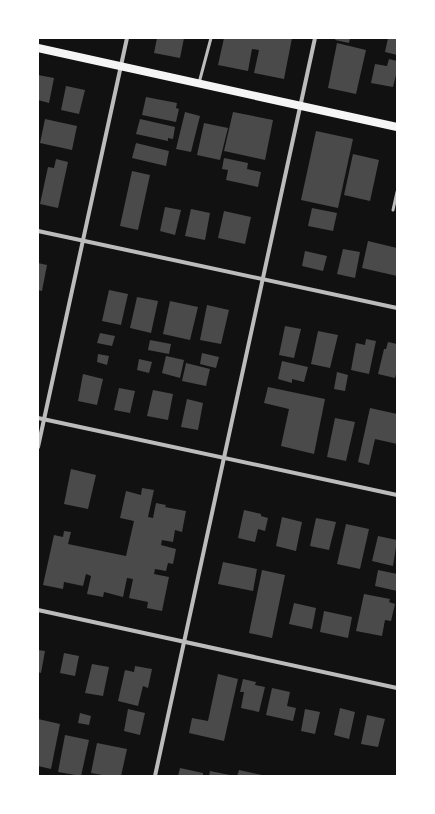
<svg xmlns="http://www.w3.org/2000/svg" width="435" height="814" viewBox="0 0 435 814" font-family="Mulish,sans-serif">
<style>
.building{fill:#4a4a4a}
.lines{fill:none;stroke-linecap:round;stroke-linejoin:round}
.service{stroke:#bcbcbc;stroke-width:3}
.minor{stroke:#bcbcbc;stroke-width:4}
.secondary{stroke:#f5f5f5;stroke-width:8}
</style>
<rect width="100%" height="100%" fill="#111"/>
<!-- building -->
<g class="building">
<polygon points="157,38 184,38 180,58 154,53"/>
<polygon points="224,38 292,38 284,79 254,73 259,50 252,49 248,71 218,65"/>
<polygon points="336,38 350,38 349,43 335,40"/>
<polygon points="388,38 397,38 397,55 385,52"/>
<polygon points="337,43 366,50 356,94 328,88"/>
<polygon points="389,59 397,61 397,71 393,87 371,83 375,64 387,66"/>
<polygon points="38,75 54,78 49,103 38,100"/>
<polygon points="66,86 85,90 79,114 61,110"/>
<polygon points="146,97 177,103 176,108 179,109 176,122 142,115"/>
<polygon points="185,112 200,116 191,152 176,149"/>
<polygon points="233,112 273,120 265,160 224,151"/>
<polygon points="45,119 77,126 72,150 40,143"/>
<polygon points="140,119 175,127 173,139 168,138 168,141 136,134"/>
<polygon points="204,123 228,128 220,160 197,155"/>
<polygon points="316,131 353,139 338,208 301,200"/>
<polygon points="136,143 169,151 166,166 132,158"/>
<polygon points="353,154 379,160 370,201 344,195"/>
<polygon points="224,158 248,163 247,169 261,172 258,187 226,180 228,170 222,169"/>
<polygon points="56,159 68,162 58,208 40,204 48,167 54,168"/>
<polygon points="132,171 150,175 138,230 120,226"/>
<polygon points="165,207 181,210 175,235 160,231"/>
<polygon points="312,208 337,213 333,231 308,226"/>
<polygon points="191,209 210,213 205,240 185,236"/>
<polygon points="224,211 251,217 245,244 218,238"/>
<polygon points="368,241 397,248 397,276 362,268"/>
<polygon points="343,249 360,252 355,278 337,274"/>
<polygon points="305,251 327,256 323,271 302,266"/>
<polygon points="38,263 47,265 42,291 38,290"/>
<polygon points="109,290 128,294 121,325 102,321"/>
<polygon points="137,297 158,301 151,333 130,328"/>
<polygon points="170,301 198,307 190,340 163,334"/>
<polygon points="207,305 229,310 221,344 200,340"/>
<polygon points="285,326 301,329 294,358 279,355"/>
<polygon points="318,331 338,335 330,368 311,364"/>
<polygon points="100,333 115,336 112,346 97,343"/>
<polygon points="366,339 376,341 369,374 351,370 356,343 365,345"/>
<polygon points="150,340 171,344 169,354 148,350"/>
<polygon points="388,342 397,344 397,370 395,378 378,374 384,349 386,349"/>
<polygon points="202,353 219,357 216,368 200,364"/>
<polygon points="98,354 109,356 107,365 97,362"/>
<polygon points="166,356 184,360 180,378 162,373"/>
<polygon points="139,359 152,362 149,373 137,370"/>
<polygon points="282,361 308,367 304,382 292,379 292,383 278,379"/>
<polygon points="186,363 210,369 206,386 182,381"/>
<polygon points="337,372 348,375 345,391 334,389"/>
<polygon points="83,374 103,379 97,405 78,401"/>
<polygon points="268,387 325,399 314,454 281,446 289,409 264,403"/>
<polygon points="119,388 135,391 130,413 114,410"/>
<polygon points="153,390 173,394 168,420 147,416"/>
<polygon points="187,399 203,403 198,430 181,427"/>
<polygon points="370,408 397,414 397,444 375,439 369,465 358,462"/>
<polygon points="335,418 355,422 346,461 327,457"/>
<polygon points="71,469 96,475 88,509 64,504"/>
<polygon points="142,488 154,490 148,517 153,518 156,503 166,505 165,507 186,511 182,532 175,530 173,542 162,540 161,545 176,549 173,564 168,563 166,571 155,569 154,574 169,577 162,611 147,608 148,602 129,598 133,579 127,578 123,597 104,592 103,597 87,594 91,576 86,574 83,586 64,582 63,589 43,585 54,535 63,537 64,531 71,532 68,544 126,556 134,521 120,518 126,491 141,495"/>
<polygon points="244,510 261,514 261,516 268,518 265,531 258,529 255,542 238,538"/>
<polygon points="282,517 302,522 296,551 276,546"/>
<polygon points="316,518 336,522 329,550 310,546"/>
<polygon points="346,524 369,529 360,569 337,564"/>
<polygon points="378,536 397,540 393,566 372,561"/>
<polygon points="223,562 257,569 253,591 218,584"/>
<polygon points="262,570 285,575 272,638 249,633"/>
<polygon points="378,570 397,574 397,591 375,586"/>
<polygon points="364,594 390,599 389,602 395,604 391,621 385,620 382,636 356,631"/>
<polygon points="294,603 316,608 312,629 289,624"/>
<polygon points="324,611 352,617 348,638 320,632"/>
<polygon points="38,650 45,651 41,673 38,672"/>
<polygon points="64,653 79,656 75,676 60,673"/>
<polygon points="92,664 109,667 103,696 85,693"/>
<polygon points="135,666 152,669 148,688 143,686 138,706 118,701 125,670 134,672"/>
<polygon points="218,674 238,679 224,741 189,733 192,718 208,721"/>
<polygon points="243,679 256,682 255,685 265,687 259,712 241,708 244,692 240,692"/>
<polygon points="272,688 290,692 287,706 296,708 293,721 266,715"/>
<polygon points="340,708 355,712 349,739 334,735"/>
<polygon points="128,709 145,713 140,735 124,731"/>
<polygon points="305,709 320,712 315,734 301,731"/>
<polygon points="80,713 91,716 89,725 78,723"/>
<polygon points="367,715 385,719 378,747 361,744"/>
<polygon points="38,719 60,724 51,769 38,766"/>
<polygon points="65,735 89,740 81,776 58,772"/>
<polygon points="97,743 127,749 121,776 107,776 91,773"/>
<polygon points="180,768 203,773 203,776 178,776"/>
<polygon points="239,770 262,775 262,776 237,776"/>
<polygon points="210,771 230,775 230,776 209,776"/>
</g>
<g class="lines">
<!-- service -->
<g class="service">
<polyline points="199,83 211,38"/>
<polyline points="393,210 397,192"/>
</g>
<!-- minor -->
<g class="minor">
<polyline points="38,231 397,308"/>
<polyline points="38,418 397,495"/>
<polyline points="38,447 127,38"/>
<polyline points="38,610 397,688"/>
<polyline points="155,776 315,38"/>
</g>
<!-- secondary -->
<polyline class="secondary" points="38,48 397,127"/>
</g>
<!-- border -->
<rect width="435" height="814" fill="none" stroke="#ffffff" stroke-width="78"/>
</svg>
